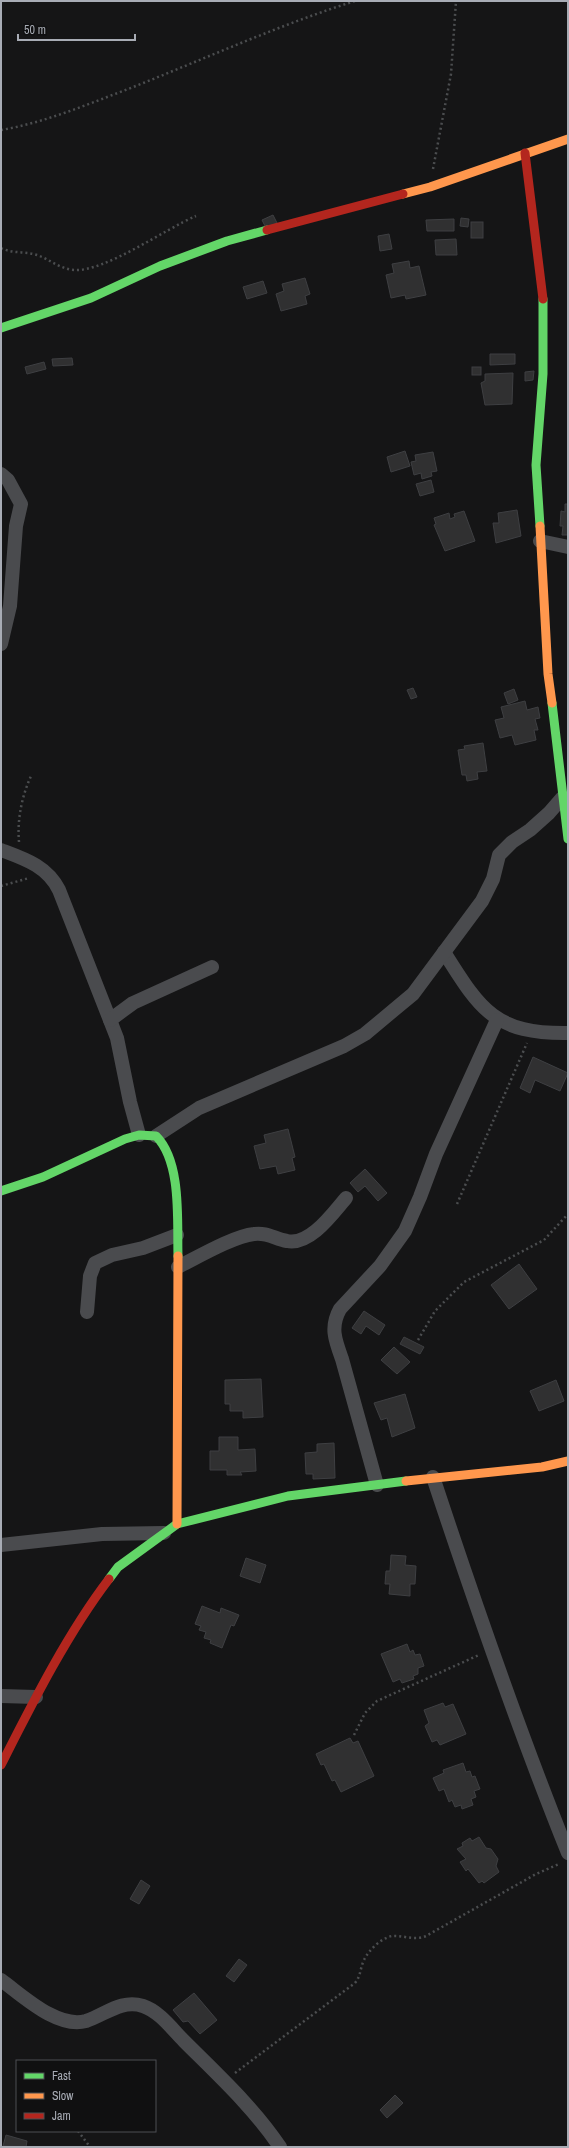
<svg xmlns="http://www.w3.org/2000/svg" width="569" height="2148" viewBox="0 0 569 2148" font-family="'Archivo Narrow',sans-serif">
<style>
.building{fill:#303031;stroke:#3e3f42}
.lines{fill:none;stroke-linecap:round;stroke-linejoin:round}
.path{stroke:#4b4d4f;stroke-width:2.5;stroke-dasharray:2 3;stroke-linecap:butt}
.street{stroke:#4a4b4e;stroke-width:14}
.fast{stroke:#63d668;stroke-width:9}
.slow{stroke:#ff974d;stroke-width:9}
.jam{stroke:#b3261e;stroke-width:9}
</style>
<rect width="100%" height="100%" fill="#151516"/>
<!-- building -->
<g class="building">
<polygon points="273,215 277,223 266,228 262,220"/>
<polygon points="461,218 469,219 468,227 460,226"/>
<polygon points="454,219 454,231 427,231 426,220"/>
<rect x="471" y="222" width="12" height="16"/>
<polygon points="389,234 392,249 380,251 378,236"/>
<polygon points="456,239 457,255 436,255 435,240"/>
<polygon points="409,261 410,268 419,266 426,295 406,299 405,295 391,298 386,275 394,273 392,264"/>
<polygon points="305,278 310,294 305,296 307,304 281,311 276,294 284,291 282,284"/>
<polygon points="263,281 267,293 247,299 243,287"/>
<polygon points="490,354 515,354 515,364 490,365"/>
<polygon points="72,358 73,365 53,366 52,359"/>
<polygon points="44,362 46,369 27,374 25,367"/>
<rect x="472" y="367" width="9" height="8"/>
<polygon points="534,371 533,380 525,381 525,372"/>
<polygon points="513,373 512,404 485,405 481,383 485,381 485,374"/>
<polygon points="405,451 410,466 391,472 387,457"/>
<polygon points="433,452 437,471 431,472 432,476 422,479 421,473 414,475 411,462 416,461 415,455"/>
<polygon points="431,480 434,492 420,496 416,484"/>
<polygon points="565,504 568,504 568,535 562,535 563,526 560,526 561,511 565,512"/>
<polygon points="517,510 521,536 496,543 493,523 499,523 498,513"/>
<polygon points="464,511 475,541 445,551 434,525 436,524 434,518 449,513 450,519 455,517 454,514"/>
<polygon points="413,688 417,697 411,699 407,690"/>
<polygon points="514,689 518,700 508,704 504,693"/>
<polygon points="525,701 527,710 538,707 540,718 535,719 538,730 534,730 536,740 515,745 512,735 500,738 495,720 504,718 501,707"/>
<polygon points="483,743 487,771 477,772 478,779 467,781 466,775 462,775 458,750 465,749 464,746"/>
<polygon points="533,1057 568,1073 560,1091 535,1080 530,1093 520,1088"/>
<polygon points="288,1129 295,1157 292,1158 295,1170 278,1174 276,1166 260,1169 254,1146 266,1143 264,1135"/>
<polygon points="365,1169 387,1193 378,1201 365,1186 358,1192 350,1183"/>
<polygon points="519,1264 537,1289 509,1309 491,1285"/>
<polygon points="364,1311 385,1325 379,1335 366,1326 361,1334 352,1328"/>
<polygon points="404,1337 424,1347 420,1354 400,1344"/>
<polygon points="394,1347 410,1362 397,1374 381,1360"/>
<polygon points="261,1379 263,1417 243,1418 243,1411 230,1411 230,1404 225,1404 225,1380"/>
<polygon points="556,1380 564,1401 539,1411 530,1391"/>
<polygon points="405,1394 415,1428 392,1437 387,1418 381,1420 374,1403"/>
<polygon points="219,1437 238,1437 238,1450 255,1449 256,1471 240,1472 242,1475 227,1475 227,1470 210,1470 210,1451 219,1451"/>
<polygon points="334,1443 335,1478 313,1479 313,1474 306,1474 305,1453 317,1452 317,1444"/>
<polygon points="391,1555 406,1556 405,1565 416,1566 415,1584 410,1584 410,1596 389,1594 390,1584 385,1584 386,1571 390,1571"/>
<polygon points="246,1558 266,1565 260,1583 240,1576"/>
<polygon points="202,1606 220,1613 221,1608 239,1615 234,1626 231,1625 222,1648 210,1643 211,1640 204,1638 206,1632 199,1630 201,1626 195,1624"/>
<polygon points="407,1644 410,1652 413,1650 415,1655 420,1654 424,1666 418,1668 418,1674 413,1676 414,1679 402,1683 400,1679 393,1682 381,1654"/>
<polygon points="443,1703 445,1707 453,1704 466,1734 440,1745 437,1740 432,1742 425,1726 429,1723 424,1710"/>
<polygon points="350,1738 353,1743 358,1741 374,1776 341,1792 335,1780 332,1781 324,1764 321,1765 316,1754"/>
<polygon points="463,1763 466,1772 470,1771 472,1777 475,1776 480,1789 474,1791 476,1797 471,1799 473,1805 462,1809 461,1805 455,1807 452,1800 449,1802 444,1789 439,1791 433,1778 444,1773 443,1770"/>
<polygon points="479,1837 486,1848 491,1849 498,1859 496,1866 499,1872 484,1883 482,1881 479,1883 468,1869 466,1871 460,1862 466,1859 457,1849 463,1846 462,1843 470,1838 472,1841"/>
<polygon points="141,1880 150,1886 139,1904 130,1899"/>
<polygon points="239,1959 247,1965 234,1982 226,1976"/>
<polygon points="194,1993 217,2020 200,2034 188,2021 183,2022 173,2010"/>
<polygon points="395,2095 403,2103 387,2118 380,2110"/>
<polygon points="6,2135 27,2141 26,2147 3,2146"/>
</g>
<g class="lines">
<!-- path -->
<g class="path">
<path d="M1,130c42,-7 82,-24 122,-39 77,-30 153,-65 232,-90"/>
<polyline points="433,169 451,74 456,1"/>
<path d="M1,248c12,6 24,3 36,7 12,4 23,14 37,15 31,2 91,-41 122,-54"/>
<path d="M19,842c-2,-23 3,-46 12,-66"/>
<polyline points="1,886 29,878"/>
<polyline points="457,1204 527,1043"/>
<polyline points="418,1340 435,1311 464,1282 544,1240 568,1214"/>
<polyline points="354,1735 365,1713 377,1701 479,1655"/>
<path d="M235,2073l120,-90c6,-7 5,-15 9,-23 4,-9 17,-22 28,-24 11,-1 22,5 34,0l110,-62 23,-10"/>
<polyline points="78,2131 90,2147"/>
</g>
<!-- street -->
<g class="street">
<polyline points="1,474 8,480 21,504 16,526 10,606 1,644"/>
<polyline points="540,541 568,547"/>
<path d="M1,850c24,9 46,16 58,40l58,148 13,64 9,33"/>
<path d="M444,952c36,57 50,82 124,81"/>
<polyline points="110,1020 133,1003 212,967"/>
<polyline points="156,1136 199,1108 344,1046 365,1034 413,994 482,901 493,879 499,855 512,842 530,830 549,813 562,798"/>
<path d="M178,1267c20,-10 56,-31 76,-33 13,-2 21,5 33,7 23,5 46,-28 59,-43"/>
<polyline points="87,1312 90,1276 95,1263 112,1255 143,1248 177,1235"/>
<path d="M433,1477c42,127 85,252 135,376"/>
<path d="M377,1485l-35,-126c-7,-19 -12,-32 -2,-50l40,-43 25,-35 15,-34 16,-43 61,-134"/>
<polyline points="1,1545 102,1534 164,1533"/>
<polyline points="1,1696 36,1697"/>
<path d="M1,1980c21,15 56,49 85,41 19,-6 35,-22 57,-15 16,5 30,24 41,35 34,34 70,67 96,106"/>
</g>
<!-- fast -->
<g class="fast">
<polyline points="1,328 91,298 160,266 227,241 267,230"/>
<polyline points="540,526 536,465 543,374 543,299"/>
<polyline points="552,703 568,839"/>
<path d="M1,1191l42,-14 82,-38 14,-4 17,1c26,26 21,85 22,120"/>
<polyline points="109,1579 118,1567 177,1524 288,1496 406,1481"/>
</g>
<!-- slow -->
<g class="slow">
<polyline points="403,194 430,187 568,139"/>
<polyline points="540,526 548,674 552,703"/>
<polyline points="406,1481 542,1467 568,1461"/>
<polyline points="177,1524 178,1256"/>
</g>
<!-- jam -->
<g class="jam">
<polyline points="525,153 543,299"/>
<polyline points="267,230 403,194"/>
<path d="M1,1765c31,-61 66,-131 108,-186"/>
</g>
</g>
<!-- border -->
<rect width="569" height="2148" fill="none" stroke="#a8acb5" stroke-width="4"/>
<!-- legend -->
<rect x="16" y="2060" width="140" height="72" fill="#101011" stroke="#4d4e53"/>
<rect x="24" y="2073" width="20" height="6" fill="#63d668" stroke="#4d4e53"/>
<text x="52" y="2080" font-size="12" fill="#a8acb5">Fast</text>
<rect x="24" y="2093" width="20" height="6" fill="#ff974d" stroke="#4d4e53"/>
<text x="52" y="2100" font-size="12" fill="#a8acb5">Slow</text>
<rect x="24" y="2113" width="20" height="6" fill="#b3261e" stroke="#4d4e53"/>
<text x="52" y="2120" font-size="12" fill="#a8acb5">Jam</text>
<!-- scale -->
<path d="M18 34v6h117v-6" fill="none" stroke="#a8acb5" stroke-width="2"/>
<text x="24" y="34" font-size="12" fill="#a8acb5" stroke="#101011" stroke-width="3" paint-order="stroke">50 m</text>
</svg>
